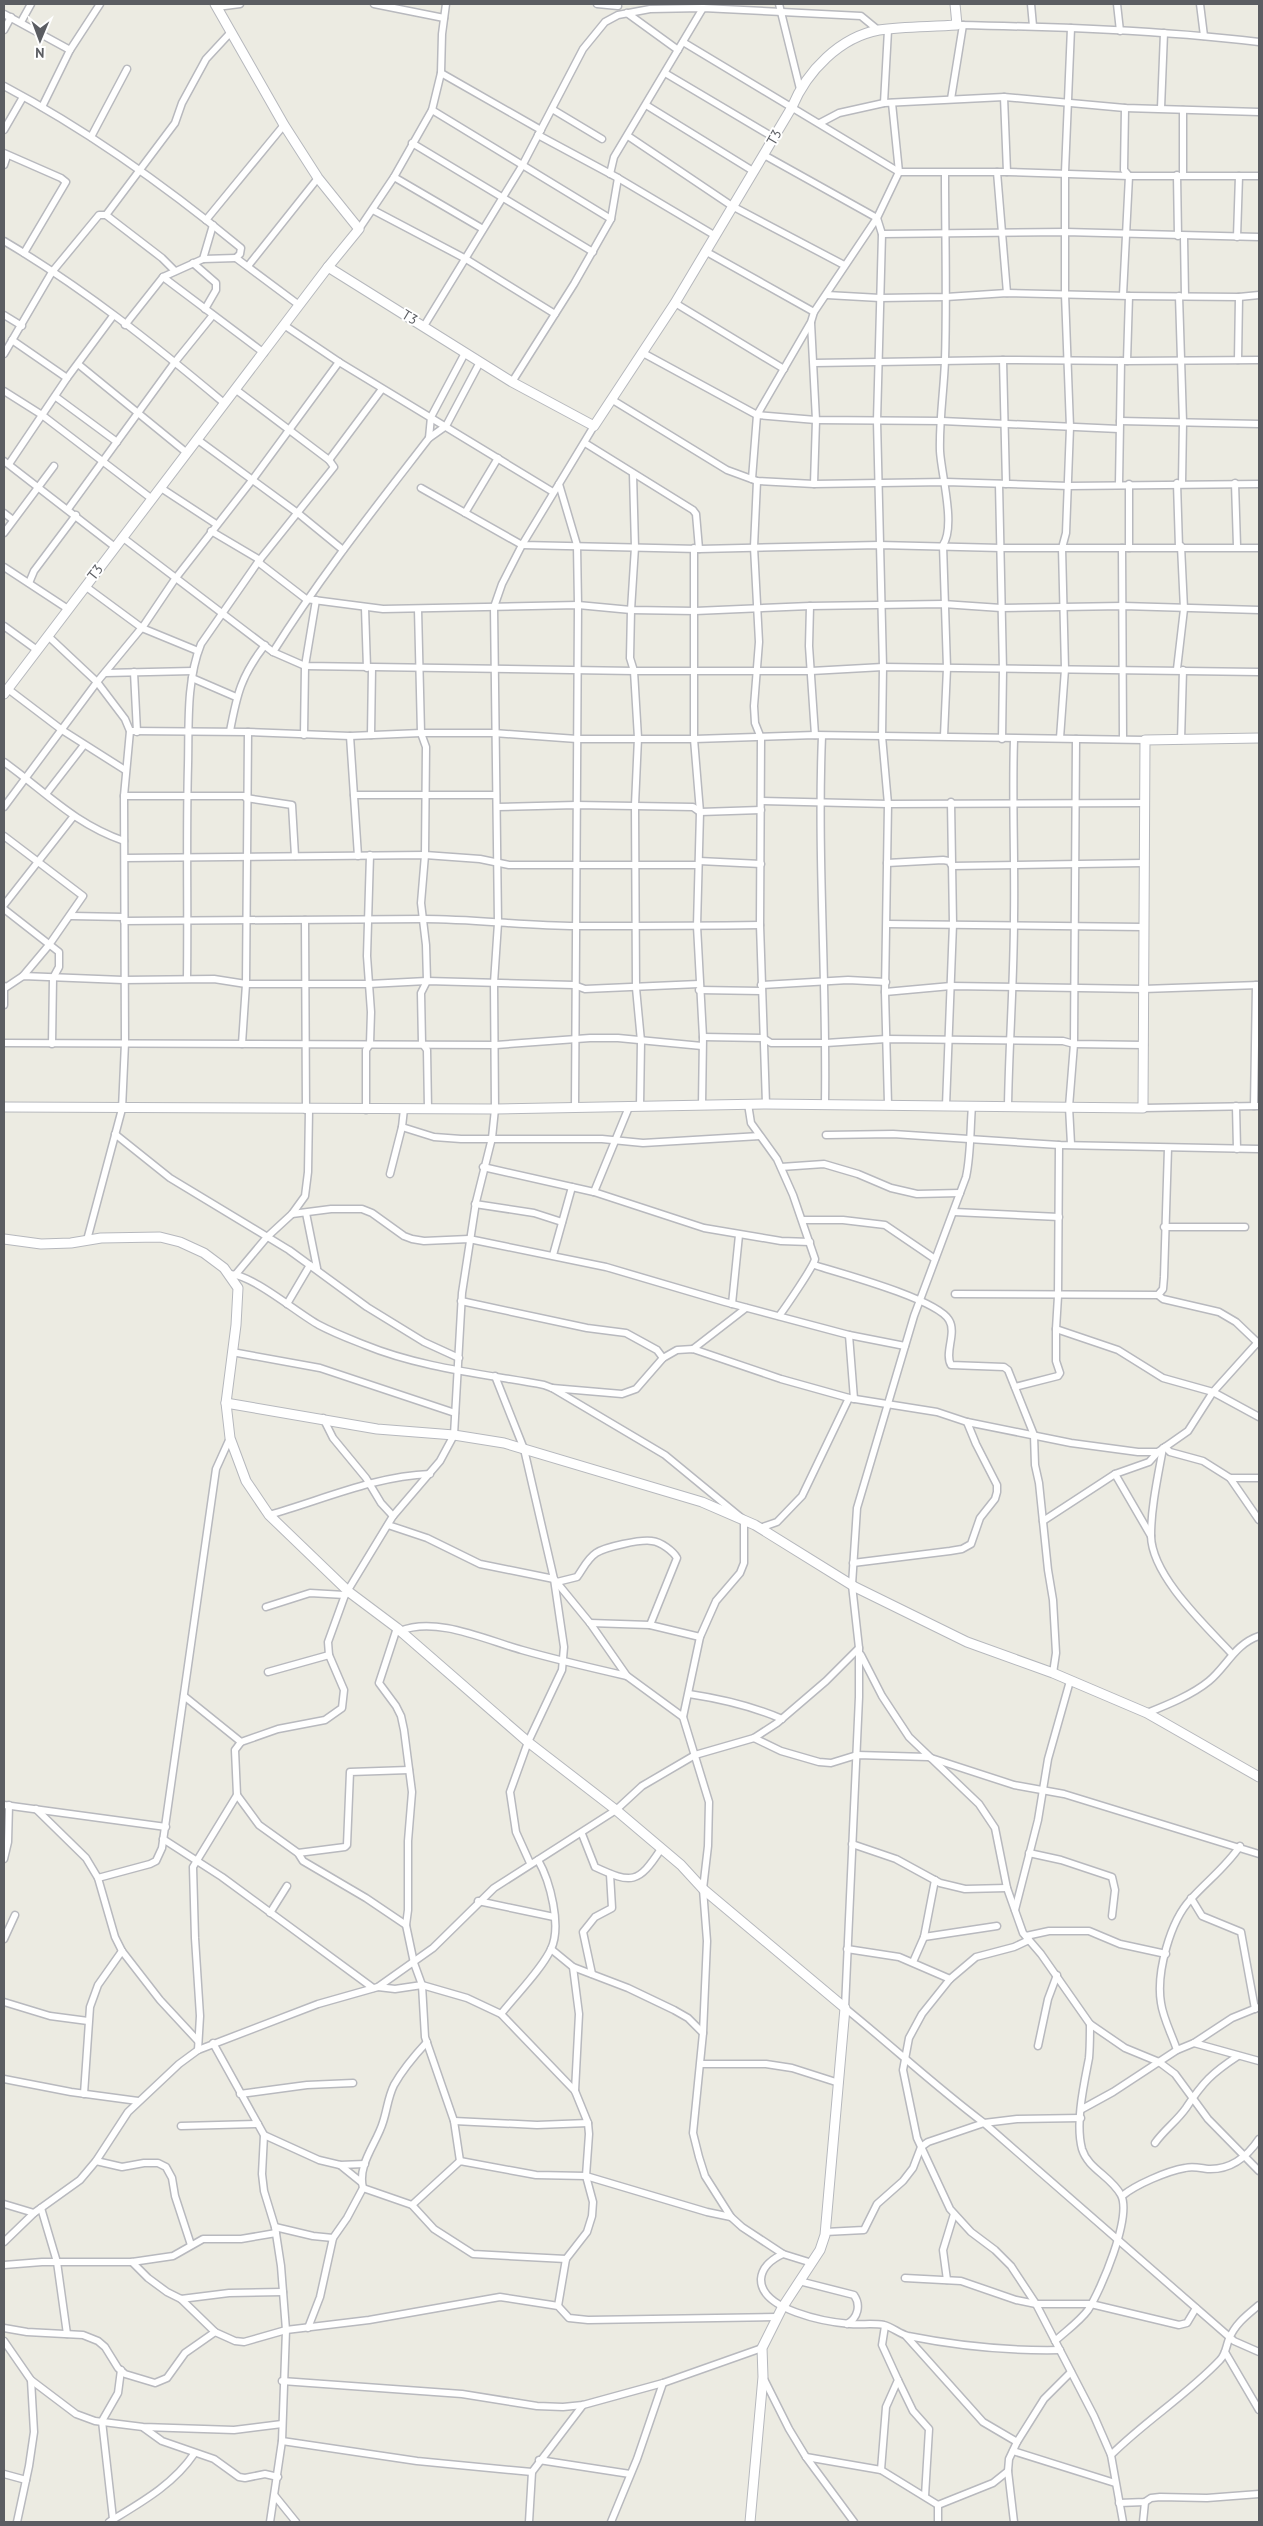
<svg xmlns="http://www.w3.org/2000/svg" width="1263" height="2526" viewBox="0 0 1263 2526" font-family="'PT Sans',sans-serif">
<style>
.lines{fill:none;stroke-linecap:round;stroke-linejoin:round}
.street-casing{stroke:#b8b9be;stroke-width:9}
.secondary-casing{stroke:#b6b8bd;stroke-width:11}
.street{stroke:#fff;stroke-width:6}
.secondary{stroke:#fff;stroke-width:9}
.labels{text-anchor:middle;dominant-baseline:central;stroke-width:4;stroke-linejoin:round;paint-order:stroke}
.street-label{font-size:14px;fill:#5b5d62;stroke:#fff}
</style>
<rect width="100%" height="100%" fill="#ecebe2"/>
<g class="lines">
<!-- street casing -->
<g class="street-casing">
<g id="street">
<polyline points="374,4 444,18"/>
<polyline points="597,4 618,6"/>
<polyline points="779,4 800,89"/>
<polyline points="1031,4 1033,26"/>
<polyline points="1117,4 1120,31"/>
<polyline points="1200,4 1204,36"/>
<polyline points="217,7 240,4"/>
<polyline points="627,13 678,50"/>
<polyline points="4,14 70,50"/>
<polyline points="21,22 31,4"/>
<path d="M957,25c101,2 202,5 302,17"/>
<polyline points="4,30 11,17"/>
<polyline points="683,42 899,172 1007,172 1129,176 1259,176"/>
<polyline points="441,73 541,130"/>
<polyline points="665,73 773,137"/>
<path d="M4,86c85,45 163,101 237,162l-1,6 -4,4 63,47"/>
<polyline points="1004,97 1007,172"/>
<polyline points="951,99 963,25"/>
<polyline points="884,103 888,30"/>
<polyline points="646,105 753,171"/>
<polyline points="42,107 70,50 100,4"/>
<polyline points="1161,108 1164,33"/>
<polyline points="552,109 602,139"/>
<polyline points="432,110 611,219"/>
<polyline points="1183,110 1183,175"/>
<polyline points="820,123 839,113 884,103 1004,97 1125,108 1259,112"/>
<polyline points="4,130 23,97"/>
<polyline points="538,135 618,178 714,235"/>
<polyline points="628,136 732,206 844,265"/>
<polyline points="91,137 127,69"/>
<polyline points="412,143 593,252"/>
<polyline points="4,153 61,178 66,182 24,253"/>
<polyline points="764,155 877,218 882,234 877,421 883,667 882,736 888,804 885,992 888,1104"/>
<polyline points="4,165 7,156"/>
<polyline points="997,172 1007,293"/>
<polyline points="610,174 614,157 703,8"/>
<polyline points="1177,175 1178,236"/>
<polyline points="394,177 483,229"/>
<polyline points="373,210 466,259 555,314"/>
<polyline points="106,215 175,123 182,103 206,59 231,32"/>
<polyline points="206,220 284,125"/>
<polyline points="359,229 394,177 432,110 441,73 442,34 446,4"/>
<polyline points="882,234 1065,232 1259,237"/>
<polyline points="1184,237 1185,296"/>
<polyline points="1237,237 1239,176"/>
<path d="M4,241c78,46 151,104 220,162"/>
<polyline points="705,251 814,312"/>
<polyline points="203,259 213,225"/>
<polyline points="193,263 216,283 216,290 205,309"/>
<polyline points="248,266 318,178"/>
<polyline points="163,277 264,353"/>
<polyline points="827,295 880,298 946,297 1007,293 1129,296 1239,297 1259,295"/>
<polyline points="1123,295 1129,176 1124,170 1125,108"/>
<polyline points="1179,296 1183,422 1182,483"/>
<polyline points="675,303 784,369"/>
<polyline points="4,315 22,326"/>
<polyline points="811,323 816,420 814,484"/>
<polyline points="125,325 163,277 203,259 236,258"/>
<polyline points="284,325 339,362 553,492"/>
<polyline points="424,326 522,166 583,49 605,22 618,15 650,9 703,8 861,16 878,30"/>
<polyline points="12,340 67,378"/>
<polyline points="643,353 757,415 816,420 942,421 1119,429"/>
<polyline points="4,354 52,272 99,215 106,215 162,258 175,271"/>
<polyline points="1003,360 1006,484"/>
<polyline points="1238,360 1239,297"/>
<polyline points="1127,361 1129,296"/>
<polyline points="814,363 1003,360 1127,361 1259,360"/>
<polyline points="78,364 187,453"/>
<polyline points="512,382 574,284 611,219 618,178"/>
<polyline points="4,391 42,415 152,499"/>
<polyline points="56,397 117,442"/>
<polyline points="611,399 727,470 757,481 814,484 946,482 1069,486 1259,484"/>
<polyline points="1120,421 1259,424"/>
<polyline points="429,438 431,417 465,353"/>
<polyline points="198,440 299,514 343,550"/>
<polyline points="585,443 693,510 696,514 699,549"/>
<polyline points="329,460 382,389"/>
<polyline points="4,461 115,547"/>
<polyline points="9,464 67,378 113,316"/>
<polyline points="633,474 635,547 631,610 630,658 634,671 638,738 635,805 636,988 641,1041 640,1106"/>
<polyline points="752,479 757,415 811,322 814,312 877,218 899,172 892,103"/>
<polyline points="757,481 754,547 759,642 754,706 755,723 761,738 760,925 766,1104"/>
<polyline points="1177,483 1179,547"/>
<polyline points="1235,483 1237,546"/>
<polyline points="559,484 577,545 578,605 575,1108"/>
<polyline points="999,484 1003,670 1002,739"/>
<polyline points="1119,484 1121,361"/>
<polyline points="161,488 216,524"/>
<polyline points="421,488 522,545 699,549 879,545 1001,548 1259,548"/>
<polyline points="68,509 175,362 213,315"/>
<polyline points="4,513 13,520"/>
<polyline points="465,513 498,458"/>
<polyline points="211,531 260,560"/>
<polyline points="4,533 54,466"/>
<polyline points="122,537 273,652 305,666 634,671 811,671 883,667 1259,672"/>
<polyline points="694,548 694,739 700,812 697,926 703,1037 702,1105"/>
<polyline points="1122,548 1123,739"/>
<polyline points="1129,548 1129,484"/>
<polyline points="258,562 306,599 383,609 578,605 631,610 695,611 810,606 943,604 1001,608 1123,606 1259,610"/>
<polyline points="4,567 68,609"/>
<polyline points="29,583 34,571 76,515"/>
<polyline points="85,586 142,628 198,651"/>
<polyline points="810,606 809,646 815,735"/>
<polyline points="365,608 367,668"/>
<polyline points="418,609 421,733 426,747 425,855 421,903 426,945 427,981 421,993 422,1043 427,1050 428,1109"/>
<polyline points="4,626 37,650"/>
<polyline points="48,636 97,682 125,719 130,731 124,796 125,1043 122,1109 87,1240"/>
<path d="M273,652c47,-75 102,-144 156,-214l17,-12 34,-64"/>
<polyline points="1177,669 1184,609 1181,546"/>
<polyline points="134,672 137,732"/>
<polyline points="105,673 193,671"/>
<polyline points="192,678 236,697"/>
<polyline points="8,689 62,730 125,770"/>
<polyline points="130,731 248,732 350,736 421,733 494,733 577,739 694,739 815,735 1145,740"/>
<path d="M230,731c7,-37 11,-55 35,-86"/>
<polyline points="304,735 305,666 316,600"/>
<polyline points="371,735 372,668"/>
<polyline points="350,736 358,856"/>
<path d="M822,736c-5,123 5,245 3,368"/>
<path d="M944,736l3,-68 -4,-123c13,-19 -2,-72 -3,-94 -1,-30 4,-61 5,-91 2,-62 0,-125 0,-187"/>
<polyline points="1060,738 1065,669 1062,548 1066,533 1070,427 1065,294 1065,172 1071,28"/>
<polyline points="1181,740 1183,670"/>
<path d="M4,762c42,30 69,61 120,79"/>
<polyline points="46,794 84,745"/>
<polyline points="354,795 496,795"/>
<polyline points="124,796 246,796"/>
<polyline points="246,798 292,805 295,856"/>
<polyline points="762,801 888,804 1145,803"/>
<polyline points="4,807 97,682 144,625 175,579 253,479 339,362"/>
<polyline points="497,807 576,805 693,807 700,812 761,810"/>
<polyline points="4,836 83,896 49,945 23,976"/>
<polyline points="125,858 425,855 480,859 509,865 698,865"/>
<polyline points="699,861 761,864"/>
<polyline points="887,863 943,860 949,861 952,866 1143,863"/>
<polyline points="4,905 73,817"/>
<polyline points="4,909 59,952 59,967 53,978 52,1044"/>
<polyline points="71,916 124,917"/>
<polyline points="305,920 306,1110"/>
<path d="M124,921l300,-2c51,0 101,7 152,7 62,0 123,0 184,-1"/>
<polyline points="887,924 1143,927"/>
<path d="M187,978c1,-71 -1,-142 1,-213 1,-39 -2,-84 13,-121l57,-82 76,-95 -5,-7 -94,-71"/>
<polyline points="761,985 848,980 886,982"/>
<polyline points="5,988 23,976 123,980 214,979 246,984 369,984 427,981 574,985 585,989 699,984"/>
<polyline points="699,990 761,991"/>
<polyline points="885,992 951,986 1143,989 1259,985"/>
<polyline points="4,1005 4,986"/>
<polyline points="703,1037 763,1038 771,1043 826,1043 886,1039 1063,1041 1074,1044 1144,1045"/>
<polyline points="4,1043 496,1045 590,1038 618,1038 702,1046"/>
<polyline points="242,1044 246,984 248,732"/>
<path d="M748,1104l3,19 26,36 16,36 22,64c-1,7 -30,49 -36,57"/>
<polyline points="946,1106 953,924 951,802"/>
<path d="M972,1106c-2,24 -1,48 -6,71l-52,139 -57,192 -5,77 7,63v49l-14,311c47,38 91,79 139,115l250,218 25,11"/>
<path d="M1008,1106c1,-63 6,-126 6,-189 1,-59 -2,-118 0,-178"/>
<polyline points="1236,1106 1237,1149"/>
<polyline points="1254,1106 1256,985"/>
<polyline points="1143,1108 1259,1106"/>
<polyline points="404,1109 402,1127 434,1137 461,1139 602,1139 643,1143 760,1136"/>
<polyline points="366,1110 366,1050 370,1044 371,1012 367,956 370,855"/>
<polyline points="115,1134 170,1178 289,1250 367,1307 424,1342 459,1358"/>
<polyline points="826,1135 893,1134 1059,1145 1259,1149"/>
<polyline points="1071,1144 1069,1107 1074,1044 1076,739"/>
<polyline points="483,1167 594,1192 704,1228 781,1241 810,1242"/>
<polyline points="781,1167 824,1164 858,1174 891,1188 917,1194 960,1193"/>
<polyline points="390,1174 402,1127"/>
<polyline points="594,1192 629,1107"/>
<polyline points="475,1204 534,1213 562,1222"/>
<polyline points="954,1212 1059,1217"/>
<polyline points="306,1213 317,1268"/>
<polyline points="292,1214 331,1209 362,1209 372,1213 404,1236 412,1239 424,1241 469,1239 606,1267 725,1302 849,1335 905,1346"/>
<polyline points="804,1220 843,1220 885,1225 935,1259"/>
<polyline points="1164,1227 1245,1227"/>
<polyline points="553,1255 572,1187"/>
<path d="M814,1265c26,8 123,34 135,55 8,13 -5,33 2,45l53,2 4,3 26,65 1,30 4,18 9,87 5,30 3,53 -3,20"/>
<path d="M230,1274c23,1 67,39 89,51 15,8 31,14 46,20 56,23 120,29 179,40l8,3 113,67 79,65v43l-4,10 -24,28 -16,36 -17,80"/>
<polyline points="236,1274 267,1237 292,1214 305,1196 308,1172 309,1110"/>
<polyline points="955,1294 1158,1295 1163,1289 1164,1277 1168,1148"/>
<polyline points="1158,1295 1163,1299 1219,1312 1236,1322 1259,1344"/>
<polyline points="461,1301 587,1328 626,1333 657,1350 663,1358"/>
<polyline points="287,1304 310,1265"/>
<polyline points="732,1304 739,1235"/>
<polyline points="1056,1329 1118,1350 1163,1378 1213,1392 1259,1417"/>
<polyline points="849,1335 854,1399"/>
<polyline points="693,1349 746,1308"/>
<polyline points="232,1352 320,1368 455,1413"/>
<polyline points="495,1376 524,1449 554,1579 564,1647 562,1670 528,1742 510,1792 516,1832 530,1863"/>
<polyline points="1015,1387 1058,1376 1060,1373 1056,1361 1056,1329 1058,1296 1059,1145"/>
<polyline points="552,1388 622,1394 636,1389 663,1358 677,1350 693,1349 781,1379 849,1398 937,1412 967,1422 1071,1443 1138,1452 1158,1452 1188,1431 1213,1392 1258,1342"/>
<polyline points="323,1418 333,1438 366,1478 381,1503 393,1516"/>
<polyline points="1165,1447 1170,1452 1203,1461 1230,1478 1259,1478"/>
<path d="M1163,1448c-5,28 -12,59 -12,88 1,40 54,89 81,118"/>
<polyline points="1115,1474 1151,1536"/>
<polyline points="1230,1478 1259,1520"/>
<path d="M269,1515c53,-15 106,-39 161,-41"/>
<polyline points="1043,1521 1115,1474 1149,1462 1158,1452"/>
<polyline points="388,1525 427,1538 480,1564 554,1579 590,1623 627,1676 683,1717 709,1802 708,1846 703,1889 707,1941 703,2033 693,2133 699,2157 705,2176 731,2217 742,2227 783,2254 812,2263"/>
<polyline points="760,1528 777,1522 802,1496 849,1398"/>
<polyline points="853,1563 950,1551 962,1549 971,1544 980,1518 995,1499 997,1492 997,1485 976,1444 967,1422"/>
<path d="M557,1582l20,-5c6,-8 10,-18 19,-24 9,-6 45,-14 56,-12 9,1 21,10 25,17l-27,67"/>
<polyline points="266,1607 310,1593 345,1595"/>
<polyline points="590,1623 650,1625 700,1637"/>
<polyline points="397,1628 379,1683 396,1706 401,1716 404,1730 412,1792 408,1841 408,1910 406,1925 414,1963 422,1985 425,2037 454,2121 460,2161"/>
<path d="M400,1631c36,-15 86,9 122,19 35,10 70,18 105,26"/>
<polyline points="861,1655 882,1696 909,1737 979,1804 995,1828 1007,1888 1023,1933 1041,1954 1090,2024 1125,2048 1159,2062 1175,2074 1208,2119 1259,2171"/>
<polyline points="268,1672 329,1655"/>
<path d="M689,1694c33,5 63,12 93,25"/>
<polyline points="184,1696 241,1742"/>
<path d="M1147,1713c20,-8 45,-18 62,-32 18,-15 26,-37 50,-45"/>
<polyline points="754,1738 781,1751 819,1762 831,1763 857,1755 928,1757 1014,1785 1064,1794 1259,1854"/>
<polyline points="237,1795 259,1825 298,1853 303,1861 366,1898 406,1925"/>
<polyline points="4,1805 166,1827"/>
<polyline points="36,1809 86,1858 98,1878 115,1937 122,1951 160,2000 198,2041"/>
<path d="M582,1834l13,33c37,17 43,17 66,-18"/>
<polyline points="163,1839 222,1877 373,1988"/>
<polyline points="852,1844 896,1859 940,1883 965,1889 1007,1888"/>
<polyline points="298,1853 345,1847 347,1845 350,1772 409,1770"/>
<polyline points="1029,1853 1061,1860 1112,1877 1115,1890 1112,1916"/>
<polyline points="4,1859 8,1842 9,1805"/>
<polyline points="98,1878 150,1864 156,1861 162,1848 216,1469 230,1438"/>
<polyline points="1191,1898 1202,1916 1241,1932 1255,2009"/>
<polyline points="478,1901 554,1917"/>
<polyline points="1015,1910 1038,1820 1048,1759 1070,1681"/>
<polyline points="270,1913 287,1886"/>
<polyline points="1026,1936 1049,1931 1089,1931 1120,1944 1166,1954"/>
<polyline points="924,1937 997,1926"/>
<polyline points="4,1939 15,1915"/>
<polyline points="1029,1940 1014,1947 976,1957 950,1979 922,2014 909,2038 903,2070 917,2138 950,2209 971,2232 995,2250 1011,2266 1036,2304 1094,2416 1111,2455 1123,2522"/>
<polyline points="551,1949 573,1967 628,1988 674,2010 688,2018 703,2033"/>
<polyline points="847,1949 899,1957 950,1979"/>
<polyline points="913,1962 924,1937 935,1880"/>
<polyline points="573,1967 579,2014 575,2091"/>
<polyline points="592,1974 583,1932 595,1917 612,1908 610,1874"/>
<polyline points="378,1987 395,1989 422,1985 467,1998 501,2014 575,2091 588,2123 589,2134 586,2176 593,2202 592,2216 587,2232 566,2259 558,2306"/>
<polyline points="4,2002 50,2016 88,2021"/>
<path d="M501,2014c14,-18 41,-45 50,-65 11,-23 -1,-68 -13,-89"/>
<polyline points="213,2043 264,2135 262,2174 264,2191 275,2227 281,2266 286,2330 282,2441 270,2522"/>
<polyline points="1194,2043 1259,2061"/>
<polyline points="1038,2046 1048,1999 1057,1975"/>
<polyline points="198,2050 200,2016 195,1938 193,1867 237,1795 235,1750 241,1742 278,1729 325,1720 342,1708 344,1690 329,1655 328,1642 345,1595 393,1516 440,1461 454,1435 462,1293 476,1202 492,1138 495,1109 494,983 498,923 494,607 502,584 522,545 594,426"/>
<path d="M1177,2050c-5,-15 -14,-32 -16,-47 -5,-30 9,-82 30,-104 16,-18 35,-32 49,-53"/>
<polyline points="702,2064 766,2064 792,2068 839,2083"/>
<polyline points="4,2079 71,2092 138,2101"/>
<polyline points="84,2094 90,2007 98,1985 122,1951"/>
<polyline points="240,2094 307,2085 353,2083"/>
<polyline points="1082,2109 1113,2092 1177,2050 1194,2043 1232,2018 1259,2007"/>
<polyline points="454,2121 537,2125 588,2123"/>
<polyline points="181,2126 258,2124"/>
<polyline points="264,2135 319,2160 340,2165 365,2164"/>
<path d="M1155,2143c9,-13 22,-22 31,-35 17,-26 26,-35 52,-52"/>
<polyline points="96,2161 122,2167 144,2163 158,2163 166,2167 172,2178 175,2196 191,2245"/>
<polyline points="340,2165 361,2182"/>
<polyline points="363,2188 412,2205 460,2161 536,2175 586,2176 707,2212 731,2217"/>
<path d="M1122,2196c13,-11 45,-25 63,-28 8,-2 15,0 23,1 23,1 39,-12 51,-30"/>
<polyline points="4,2204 34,2213"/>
<polyline points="412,2205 434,2229 473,2254 566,2259"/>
<polyline points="41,2208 57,2262 67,2334"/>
<polyline points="275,2227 313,2236 333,2238"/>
<polyline points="825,2232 864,2230 877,2204 903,2181 913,2168 921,2147 928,2142 984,2123 1017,2119 1081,2118"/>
<polyline points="4,2242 34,2213 80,2180 96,2161 128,2112 179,2064 198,2050 318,2004 378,1987 433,1948 494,1888 616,1810 642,1786 695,1755 754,1738 777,1723 826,1681 859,1648"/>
<path d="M783,2254c-11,5 -21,12 -22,25 -1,31 65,43 89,45 11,1 23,-1 34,1 8,2 16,9 24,11 50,10 101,15 152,14"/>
<polyline points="132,2262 148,2278 167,2292 181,2299 229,2293 283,2292"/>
<polyline points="4,2265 42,2262 132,2262 173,2256 203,2239 241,2239 276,2233"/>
<polyline points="905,2278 961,2281 1016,2300 1036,2304 1091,2304 1179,2325 1187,2323 1196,2308"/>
<polyline points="947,2280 943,2250 954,2214"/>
<path d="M799,2281l55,14c7,10 4,23 -7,29"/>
<polyline points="181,2299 215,2332 235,2341 244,2342 286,2330 369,2320 500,2297 552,2305 558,2306 569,2318 588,2320 777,2317"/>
<polyline points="4,2328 27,2332 83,2335 98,2341 105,2347 118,2368 125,2374 155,2383 167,2378 185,2353 215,2332"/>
<path d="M308,2328l12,-31 13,-59 14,-20 16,-30c-6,-24 14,-45 20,-66 4,-12 5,-25 11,-37 9,-16 21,-30 33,-43"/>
<polyline points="906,2336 983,2422 1017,2442"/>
<polyline points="4,2341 31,2380 76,2414 95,2421 143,2427 234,2430 282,2424"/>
<path d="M1055,2341c11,-10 25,-20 33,-31 13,-20 44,-93 33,-115 -10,-19 -33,-26 -39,-46 -7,-26 2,-65 7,-91 1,-11 1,-23 1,-34"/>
<polyline points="1225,2352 1259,2410"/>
<polyline points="763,2377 789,2429 806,2457 854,2522"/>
<polyline points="898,2380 913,2411 929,2429 925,2496"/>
<polyline points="282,2381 462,2394 537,2406 563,2407 583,2405 663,2383 762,2348"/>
<polyline points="144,2428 162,2441 214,2459 239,2477 245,2478 265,2474 278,2477"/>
<polyline points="282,2441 417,2461 532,2472"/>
<polyline points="1013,2451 1115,2483"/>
<path d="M1111,2455c34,-34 76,-60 109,-95 6,-6 6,-14 9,-21 6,-15 18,-24 30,-34"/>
<polyline points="806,2457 881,2470 938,2505"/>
<polyline points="539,2460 630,2474"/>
<polyline points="881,2470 886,2407 898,2380 882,2345 885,2326"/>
<polyline points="4,2474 26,2480"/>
<polyline points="275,2496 296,2522"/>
<polyline points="1119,2503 1145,2502 1151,2498 1160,2497 1207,2498 1259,2494"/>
<polyline points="938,2505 993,2483 1008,2471"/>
<polyline points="113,2519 102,2421 118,2393 121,2370"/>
<polyline points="17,2522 29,2466 34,2432 31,2380"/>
<path d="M109,2522c31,-19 64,-37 85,-68"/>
<polyline points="529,2522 532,2472 583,2405"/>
<polyline points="611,2522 637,2459 663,2383"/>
<polyline points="938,2522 938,2505"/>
<polyline points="1014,2522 1008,2471 1009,2459 1017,2442 1044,2399 1071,2372"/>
<polyline points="1143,2522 1145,2502"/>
</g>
</g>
<!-- secondary casing -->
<g class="secondary-casing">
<g id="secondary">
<polyline points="215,4 284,125 318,178 359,229 328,267"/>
<path d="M4,694l324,-427 184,115 82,44 81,-123 117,-196c15,-36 48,-70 87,-77 25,-4 52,-3 78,-5l-2,-21"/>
<polyline points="4,1107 495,1109 766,1104 1143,1108 1145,740 1259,738"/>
<polyline points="4,1239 41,1244 71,1243 101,1238 160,1237 180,1242 204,1253 224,1268 238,1288 236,1325 226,1403 230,1438 246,1481 269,1515 349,1592 397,1628 528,1742 616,1810 681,1865 703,1889 845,2008 825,2235 820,2250 782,2308 762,2348 763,2377 750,2522"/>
<polyline points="226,1403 377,1429 454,1435 504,1443 702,1502 755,1525 855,1587 967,1642 1053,1673 1147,1713 1259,1777"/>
</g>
</g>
<!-- street -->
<use href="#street" class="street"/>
<!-- secondary -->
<use href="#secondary" class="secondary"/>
</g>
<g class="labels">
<!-- street labels -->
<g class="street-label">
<text transform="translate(774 137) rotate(-60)">T3</text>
<text transform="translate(410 317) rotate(31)">T3</text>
<text transform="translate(95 572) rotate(-52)">T3</text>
</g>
</g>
<!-- border -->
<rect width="1263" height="2526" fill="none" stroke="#5b5d62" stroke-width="10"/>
<!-- north arrow -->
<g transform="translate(40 40) rotate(181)" stroke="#ffffff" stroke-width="4" paint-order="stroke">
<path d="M0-4L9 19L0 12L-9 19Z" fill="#5b5d62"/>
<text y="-8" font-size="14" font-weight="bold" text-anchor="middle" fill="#5b5d62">N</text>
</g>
</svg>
